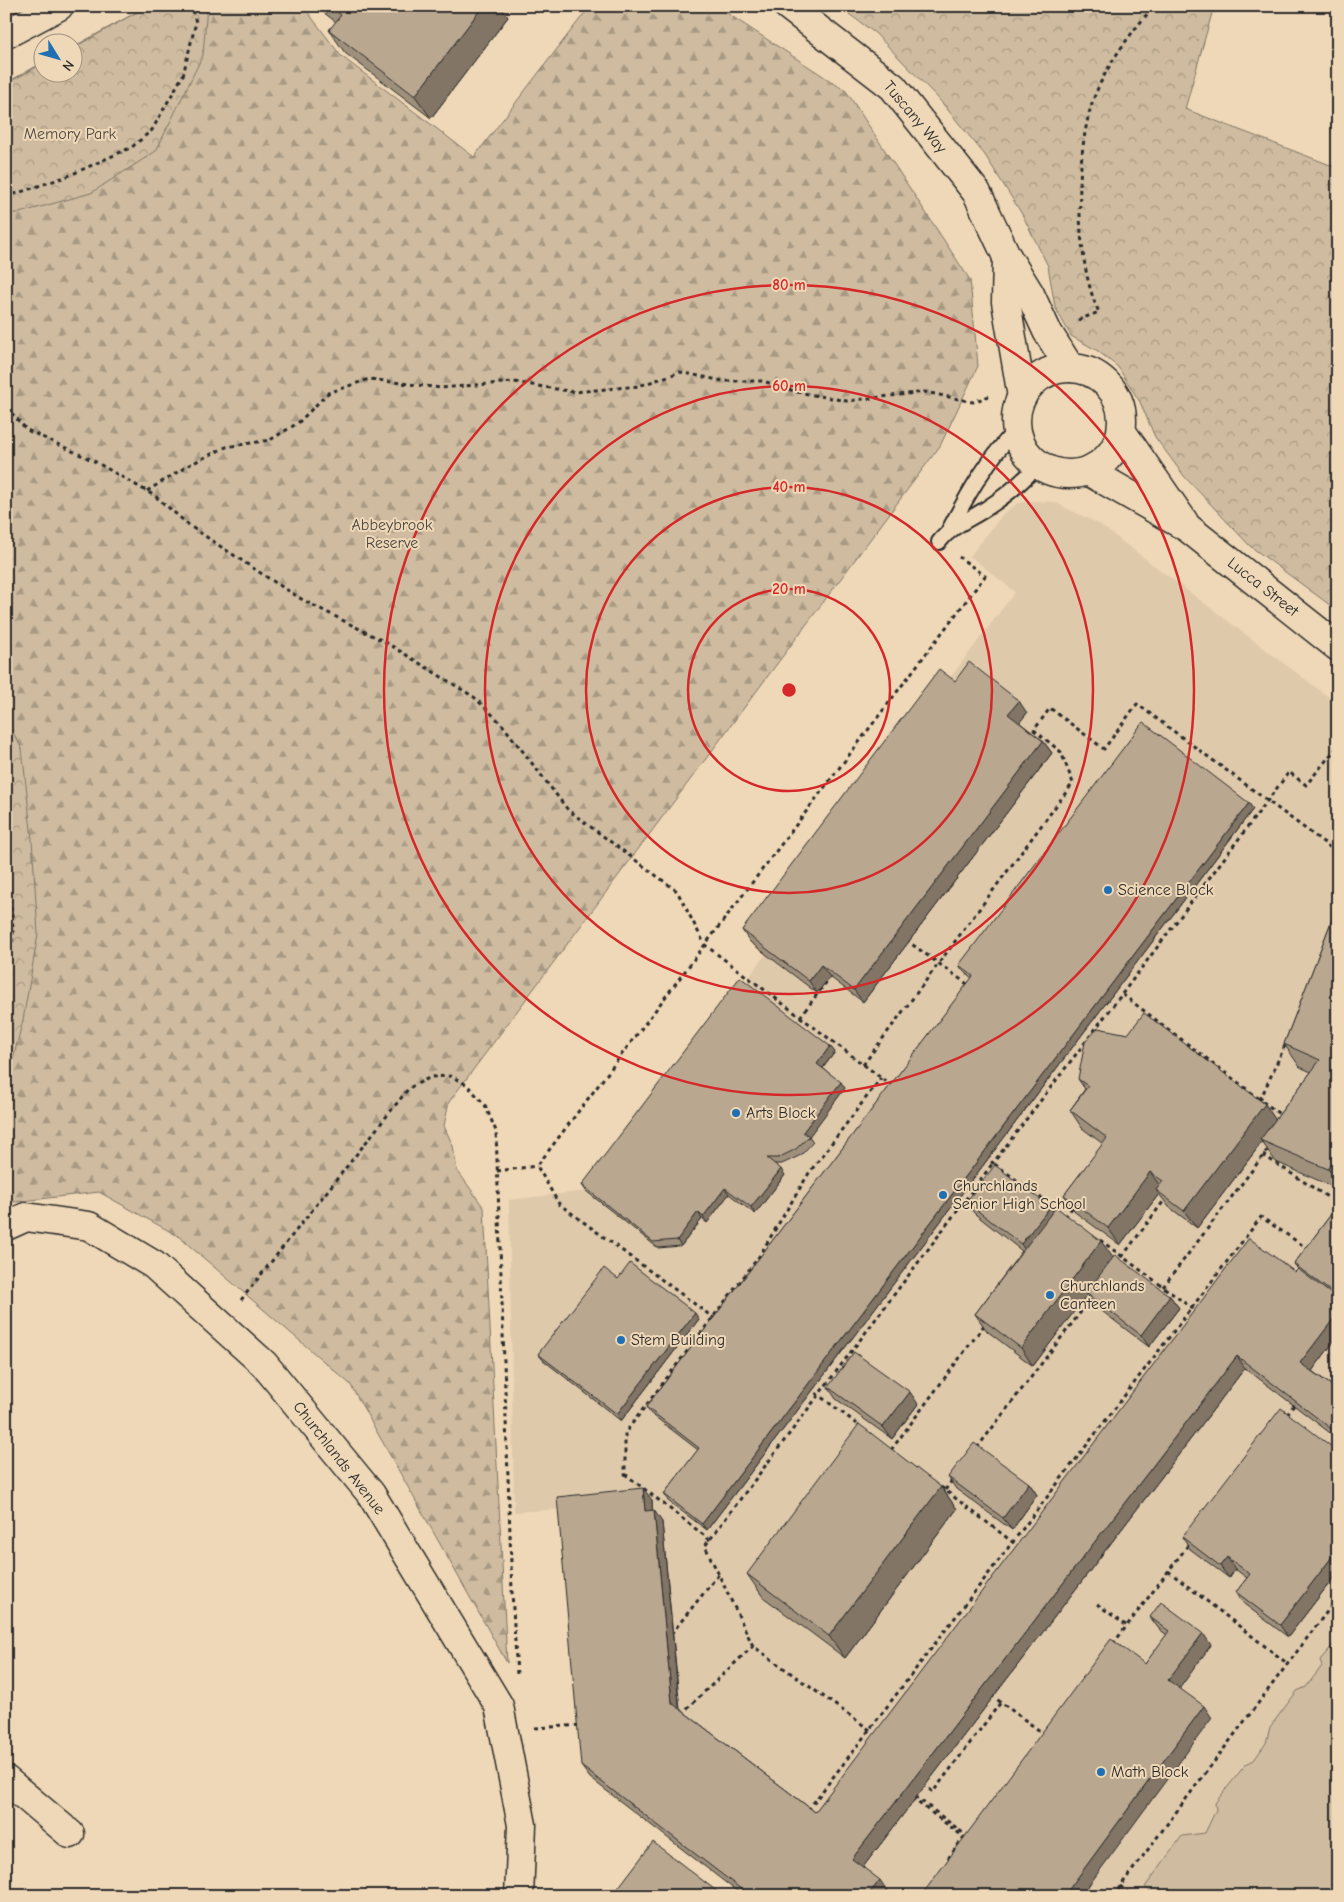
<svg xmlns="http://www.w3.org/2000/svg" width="1344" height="1902" viewBox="0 0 1344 1902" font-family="'Comic Neue',sans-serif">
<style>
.built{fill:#dfc9ab}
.forest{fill:url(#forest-firs);stroke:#7d7466}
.park{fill:url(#park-crowns);stroke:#7d7466}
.pitch{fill:#cfbca0;stroke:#7d7466}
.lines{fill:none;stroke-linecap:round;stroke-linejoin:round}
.lane-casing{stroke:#2b2b2b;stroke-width:18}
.street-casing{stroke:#2b2b2b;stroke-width:31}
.secondary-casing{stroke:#2b2b2b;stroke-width:31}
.path{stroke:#2b2b2b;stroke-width:3;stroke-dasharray:4 4;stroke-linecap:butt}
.lane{stroke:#efd8b7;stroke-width:14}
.street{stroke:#efd8b7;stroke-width:28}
.secondary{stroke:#efd8b7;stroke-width:28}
.wall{fill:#9f907c;stroke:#2b2b2b}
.shaded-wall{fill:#827565;stroke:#2b2b2b}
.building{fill:#b9a790;stroke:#2b2b2b}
.ring{fill:none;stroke:#d62828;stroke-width:2.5}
.poi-dot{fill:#1f6fb2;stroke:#efd8b7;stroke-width:2}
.labels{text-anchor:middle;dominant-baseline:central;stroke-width:4;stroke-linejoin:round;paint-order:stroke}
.street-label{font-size:16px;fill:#2b2b2b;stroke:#efd8b7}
.park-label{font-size:16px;fill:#4c4842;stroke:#efd8b7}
.poi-label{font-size:16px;fill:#2b2b2b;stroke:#efd8b7;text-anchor:start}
.centre{fill:#d62828;stroke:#efd8b7;stroke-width:2.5}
.ring-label{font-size:15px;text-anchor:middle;font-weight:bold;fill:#d62828;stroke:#efd8b7;stroke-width:4;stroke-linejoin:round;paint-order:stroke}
</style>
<defs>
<pattern id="forest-firs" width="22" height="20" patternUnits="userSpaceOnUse" patternTransform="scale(1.25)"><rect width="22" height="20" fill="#cfbca0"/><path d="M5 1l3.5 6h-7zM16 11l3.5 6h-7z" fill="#a89983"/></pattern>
<pattern id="park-crowns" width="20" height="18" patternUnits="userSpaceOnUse" patternTransform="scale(1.25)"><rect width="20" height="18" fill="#cfbca0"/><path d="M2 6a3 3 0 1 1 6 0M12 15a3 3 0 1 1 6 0" fill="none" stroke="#a89983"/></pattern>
</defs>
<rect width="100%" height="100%" fill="#efd8b7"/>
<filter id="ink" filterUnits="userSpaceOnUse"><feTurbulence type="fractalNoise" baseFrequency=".02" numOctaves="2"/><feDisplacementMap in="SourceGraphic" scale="10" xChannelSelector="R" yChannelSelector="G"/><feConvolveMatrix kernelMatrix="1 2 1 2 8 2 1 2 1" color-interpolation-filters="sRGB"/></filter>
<g filter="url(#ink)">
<!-- built -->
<polygon class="built" points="1035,501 1054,502 1099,524 1338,704 1338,1896 743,1896 565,1509 514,1512 509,1200 586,1191 745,983 766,954 750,942 1015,592 970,556 1003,514 1018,503"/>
<!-- forest -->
<polygon class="forest" points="148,6 303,6 341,56 474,157 590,6 716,6 846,91 970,280 978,366 940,446 449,1102 444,1126 453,1146 457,1170 484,1208 507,1663 350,1384 178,1236 99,1192 6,1203 6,83 42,63 42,72 72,72 73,47"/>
<!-- park -->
<g class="park">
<polygon points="148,6 207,6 203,55 156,151 91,193 19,213 6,213 6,84 42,64 42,72 72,72 73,48"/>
<polygon points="838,6 1214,6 1185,109 1338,168 1338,611 1250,546 1184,476 1155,437 1140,402 1118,367 1098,351 1071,336 1055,307 1048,266 1022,214 985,155 938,98 875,33"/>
<polygon points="6,719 22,749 32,839 38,934 23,1020 6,1087"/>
</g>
<!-- pitch -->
<polygon class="pitch" points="1338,1639 1338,1896 1157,1896 1145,1887 1182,1836 1205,1833 1216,1810 1215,1803 1246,1764 1254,1760 1266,1743 1270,1727 1297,1691 1306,1687 1322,1666 1320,1660"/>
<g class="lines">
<!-- lane casing -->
<g class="lane-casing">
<g id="lane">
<path d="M949,530c19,-36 39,-72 68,-101"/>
<path d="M939,542c12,-16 32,-23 48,-34 19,-12 36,-27 51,-43"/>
</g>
</g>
<!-- street casing -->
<g class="street-casing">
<g id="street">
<polyline points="6,34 59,6"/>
<polyline points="6,1226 26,1217 89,1226 154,1265 264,1364 371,1494 499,1706 522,1825 519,1896"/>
<polyline points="6,1780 70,1834"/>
</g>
</g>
<!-- secondary casing -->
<g class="secondary-casing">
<g id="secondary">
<polyline points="788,6 893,87 977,193 1007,257 1030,294 1047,331 1070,368"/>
<polyline points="1007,257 1006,302 1022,397"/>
<circle cx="1069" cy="421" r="53"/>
<polyline points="1122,432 1184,522"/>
<polyline points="1088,471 1188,528 1338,647"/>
</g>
</g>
<!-- path -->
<g class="path">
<polyline points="6,197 68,176 132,147 152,130 183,75 196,22 191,6"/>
<path d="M1078,320l21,-8c-25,-50 -25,-164 -4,-217 14,-34 36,-62 59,-89"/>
<polyline points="6,407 27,430 94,461 155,496 190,526 265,576 303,600 387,643 474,697 501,723 568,810 677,891 705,945 892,1086"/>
<polyline points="147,491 189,465 226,447 270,440 298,423 328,393 369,379 440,388 514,382 574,392 639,386 680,372 723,381 763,381 797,392 847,401 925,392 973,402 992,395"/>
<path d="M6,875c3,27 14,63 0,88"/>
<polyline points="906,940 970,986"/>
<polyline points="1122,994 1289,772 1306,785 1338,746"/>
<polyline points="800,1017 831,976"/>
<polyline points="863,1065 1073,783 1061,752 1034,730 1050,708 1104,749 1137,704 1338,853"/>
<polyline points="1260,1100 1286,1043"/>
<polyline points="1263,1155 1338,1204"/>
<polyline points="985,1156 993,1163 1122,994 1282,1116"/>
<polyline points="497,1171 537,1166"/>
<polyline points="1065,1217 1075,1204"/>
<polyline points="1100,1240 1197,1312"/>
<polyline points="1122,1257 1166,1198"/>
<polyline points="1163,1287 1269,1148"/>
<polyline points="241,1300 409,1088 431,1077 451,1076 467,1085 485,1105 496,1131 512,1592 517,1675"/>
<polyline points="715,1319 559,1204 537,1166 985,576 959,557"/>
<polyline points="809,1388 860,1426"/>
<polyline points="1287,1415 1296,1402"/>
<polyline points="977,1448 1093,1296"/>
<polyline points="891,1450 985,1324"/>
<polyline points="941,1487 1019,1547"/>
<polyline points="945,1490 953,1479"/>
<polyline points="710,1540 625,1474 625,1433 758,1258 809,1173 881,1078"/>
<polyline points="1168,1571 1288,1664"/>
<polyline points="1097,1604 1127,1626"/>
<polyline points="671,1634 719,1574"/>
<polyline points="1113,1644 1189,1544"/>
<polyline points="991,1695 1044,1734"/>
<polyline points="681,1714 753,1646"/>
<polyline points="535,1728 581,1725"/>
<polyline points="870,1730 753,1646 705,1546 993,1163 1058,1210"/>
<polyline points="923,1784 933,1792 1001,1702"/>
<polyline points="915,1796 967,1836"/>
<polyline points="912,1798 964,1837 947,1860"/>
<polyline points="808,1810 1261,1217 1308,1249"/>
<polyline points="1120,1886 1132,1896"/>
<polyline points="1113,1896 1338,1597"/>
</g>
<!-- lane -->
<use href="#lane" class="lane"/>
<!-- street -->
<use href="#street" class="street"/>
<!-- secondary -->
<use href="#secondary" class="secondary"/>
</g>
<!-- wall -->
<g class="wall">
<polygon points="315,6 500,6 508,17 431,118 345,53 329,30 336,22"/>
<polygon points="955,681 1027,713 1019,722 1043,741 1052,753 863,1002 830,977 817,993 750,942 742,930"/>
<polygon points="1253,809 707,1530 668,1501 664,1494 698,1450 650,1413 646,1407 972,978 963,971 959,965"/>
<polygon points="1338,904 1338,1189 1276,1162 1262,1142 1197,1228 1169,1207 1159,1194 1120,1245 1076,1213 1064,1195 1103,1144 1082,1128 1070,1110 1085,1089 1078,1079 1265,1104 1275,1120 1311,1072 1300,1067 1284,1044"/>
<polygon points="835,1052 823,1068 845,1088 809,1136 813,1142 801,1155 782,1164 774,1164 785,1175 755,1214 729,1194 707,1223 702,1219 681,1246 658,1248 586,1191 582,1185"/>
<polygon points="966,1202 1053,1210 1113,1258 1170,1296 1179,1308 1149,1347 1094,1305 1087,1294 1033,1366 987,1331 975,1314 1022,1251 975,1214"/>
<polygon points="1338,1205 1338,1336 1312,1371 1338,1390 1338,1439 1245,1368 863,1867 888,1892 885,1896 743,1896 590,1778 581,1766 652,1500 652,1510 662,1522 680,1709 815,1812 1295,1272 1298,1269 1294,1264"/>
<polygon points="618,1279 699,1319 621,1421 543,1360 538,1354"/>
<polygon points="828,1387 918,1404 892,1439 836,1399"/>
<polygon points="1338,1447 1338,1572 1288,1637 1244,1604 1236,1592 1247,1578 1235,1569 1229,1578 1190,1549 1182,1537 1336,1450"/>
<polygon points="948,1477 1029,1483 1037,1495 1012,1530 956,1489"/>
<polygon points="941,1487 957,1509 845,1658 763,1597 747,1574"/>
<polygon points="1150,1617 1211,1645 1179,1688 1212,1718 1145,1664 1167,1635 1159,1629"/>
</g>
<!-- shaded-wall -->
<g class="shaded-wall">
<polygon points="483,6 500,6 508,17 431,118 415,96"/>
<polygon points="1019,701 1027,713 1017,726 1008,714"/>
<polygon points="1043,741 1052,753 863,1002 854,990"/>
<polygon points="1249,803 1253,809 707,1530 702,1524"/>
<polygon points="821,965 830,977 817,993 809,981"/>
<polygon points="830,1046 835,1052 821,1070 817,1064"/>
<polygon points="841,1082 845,1088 808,1138 803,1132"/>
<polygon points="1265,1104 1277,1122 1260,1140 1262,1142 1197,1228 1184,1211"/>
<polygon points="1338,1156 1338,1182 1328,1169"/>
<polygon points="781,1169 785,1175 755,1214 751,1207"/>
<polygon points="1150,1172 1163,1190 1156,1190 1159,1194 1120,1245 1108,1228"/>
<polygon points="725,1188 729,1194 707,1223 703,1217"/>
<polygon points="1050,1207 1059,1219 1029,1256 1021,1244"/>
<polygon points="698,1212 702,1219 681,1246 677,1240"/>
<polygon points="1101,1241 1114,1259 1033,1366 1021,1348"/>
<polygon points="1170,1296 1179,1308 1149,1347 1141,1335"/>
<polygon points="695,1313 699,1319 621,1421 617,1414"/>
<polygon points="1338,1313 1338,1336 1309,1375 1300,1363"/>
<polygon points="1237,1356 1245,1368 860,1871 852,1859"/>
<polygon points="910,1392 918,1404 892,1439 883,1427"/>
<polygon points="1029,1483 1037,1495 1012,1530 1003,1518"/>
<polygon points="941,1487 957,1509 845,1658 829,1636"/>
<polygon points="643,1488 652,1500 653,1523 645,1511"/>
<polygon points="654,1510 662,1522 680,1715 672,1703"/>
<polygon points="1338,1549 1338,1572 1288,1637 1280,1625"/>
<polygon points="1227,1557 1235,1569 1229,1578 1220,1566"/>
<polygon points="1203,1633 1211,1645 1177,1692 1168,1680"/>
<polygon points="1204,1706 1212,1718 1081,1896 1064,1896"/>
<polygon points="880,1880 888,1892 885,1896 867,1896"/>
</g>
<!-- building -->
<g class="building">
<polygon points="329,6 483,6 415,96 329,30 341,15"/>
<polygon points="969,662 1019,701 1008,714 1043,741 854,990 821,965 809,981 742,930 939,669 955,681"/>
<polygon points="1143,722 1249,803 702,1524 664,1494 699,1448 646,1407 973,976 959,965"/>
<polygon points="1338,904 1338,1156 1328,1169 1260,1140 1320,1060 1284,1044"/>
<polygon points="740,977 830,1046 817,1064 841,1082 803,1132 809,1136 796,1149 778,1158 767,1158 781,1169 751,1207 725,1188 703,1217 698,1212 677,1240 653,1242 582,1185"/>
<polygon points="1144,1013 1265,1104 1184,1211 1156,1190 1163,1181 1150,1172 1108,1228 1064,1195 1107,1138 1070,1110 1088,1086 1078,1079 1085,1042 1098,1028 1128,1034"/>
<polygon points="995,1165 1050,1207 1021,1244 966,1202"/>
<polygon points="1338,1205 1338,1297 1294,1264"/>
<polygon points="1056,1207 1101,1241 1021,1348 975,1314"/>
<polygon points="1249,1238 1295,1272 1298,1269 1338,1299 1338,1313 1300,1363 1338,1390 1338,1434 1237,1356 852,1859 880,1880 867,1896 750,1896 581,1766 557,1497 643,1488 645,1511 654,1510 672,1703 815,1812"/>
<polygon points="1115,1255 1170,1296 1141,1335 1086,1293"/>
<polygon points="630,1263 695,1313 617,1414 538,1354 604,1268 618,1279"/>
<polygon points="854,1352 910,1392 883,1427 828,1387"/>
<polygon points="1281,1408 1336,1450 1338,1447 1338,1549 1280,1625 1236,1592 1250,1574 1227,1557 1220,1566 1182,1537"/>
<polygon points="859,1424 941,1487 829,1636 747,1574"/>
<polygon points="974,1443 1029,1483 1003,1518 948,1477"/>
<polygon points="1161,1602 1203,1633 1168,1680 1204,1706 1064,1896 921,1896 1111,1639 1145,1664 1169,1631 1150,1617"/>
<polygon points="653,1842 719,1893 717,1896 612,1896"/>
</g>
</g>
<!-- distance rings -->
<g class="ring">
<circle cx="789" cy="690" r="101"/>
<circle cx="789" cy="690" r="203"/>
<circle cx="789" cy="690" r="304"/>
<circle cx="789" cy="690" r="405"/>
</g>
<!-- markers -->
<g class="poi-dot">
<circle cx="1108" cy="890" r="5"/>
<circle cx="736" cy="1113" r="5"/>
<circle cx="943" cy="1195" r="5"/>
<circle cx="1050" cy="1295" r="5"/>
<circle cx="621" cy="1340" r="5"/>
<circle cx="1101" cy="1772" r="5"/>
</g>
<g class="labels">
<!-- street labels -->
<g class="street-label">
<text transform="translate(915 117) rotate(50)">Tuscany Way</text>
<text transform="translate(1263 587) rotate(38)">Lucca Street</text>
<text transform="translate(339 1458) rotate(52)">Churchlands Avenue</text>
</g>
<!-- park labels -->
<g class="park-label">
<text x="70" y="134">Memory Park</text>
<text x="392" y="525">Abbeybrook<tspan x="392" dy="18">Reserve</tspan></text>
</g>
<!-- poi labels -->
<g class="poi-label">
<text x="1118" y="890">Science Block</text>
<text x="746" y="1113">Arts Block</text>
<text x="953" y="1186">Churchlands<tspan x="953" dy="18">Senior High School</tspan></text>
<text x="1060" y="1286">Churchlands<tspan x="1060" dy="18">Canteen</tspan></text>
<text x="631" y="1340">Stem Building</text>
<text x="1111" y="1772">Math Block</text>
</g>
</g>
<circle cx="789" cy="690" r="8" class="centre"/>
<g class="ring-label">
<text x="789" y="290">80 m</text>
<text x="789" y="391">60 m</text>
<text x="789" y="492">40 m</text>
<text x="789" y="594">20 m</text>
</g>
<!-- margin -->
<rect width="1344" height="1902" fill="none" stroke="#efd8b7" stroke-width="25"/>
<rect x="12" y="12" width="1319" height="1877" fill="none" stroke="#2b2b2b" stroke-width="2" filter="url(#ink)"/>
<!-- north arrow -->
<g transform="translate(58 58) rotate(127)"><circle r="24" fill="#efd8b7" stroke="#a1937f"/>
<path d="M0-4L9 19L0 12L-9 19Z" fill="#1f6fb2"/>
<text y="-8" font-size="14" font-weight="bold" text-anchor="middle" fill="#2b2b2b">N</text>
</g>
</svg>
